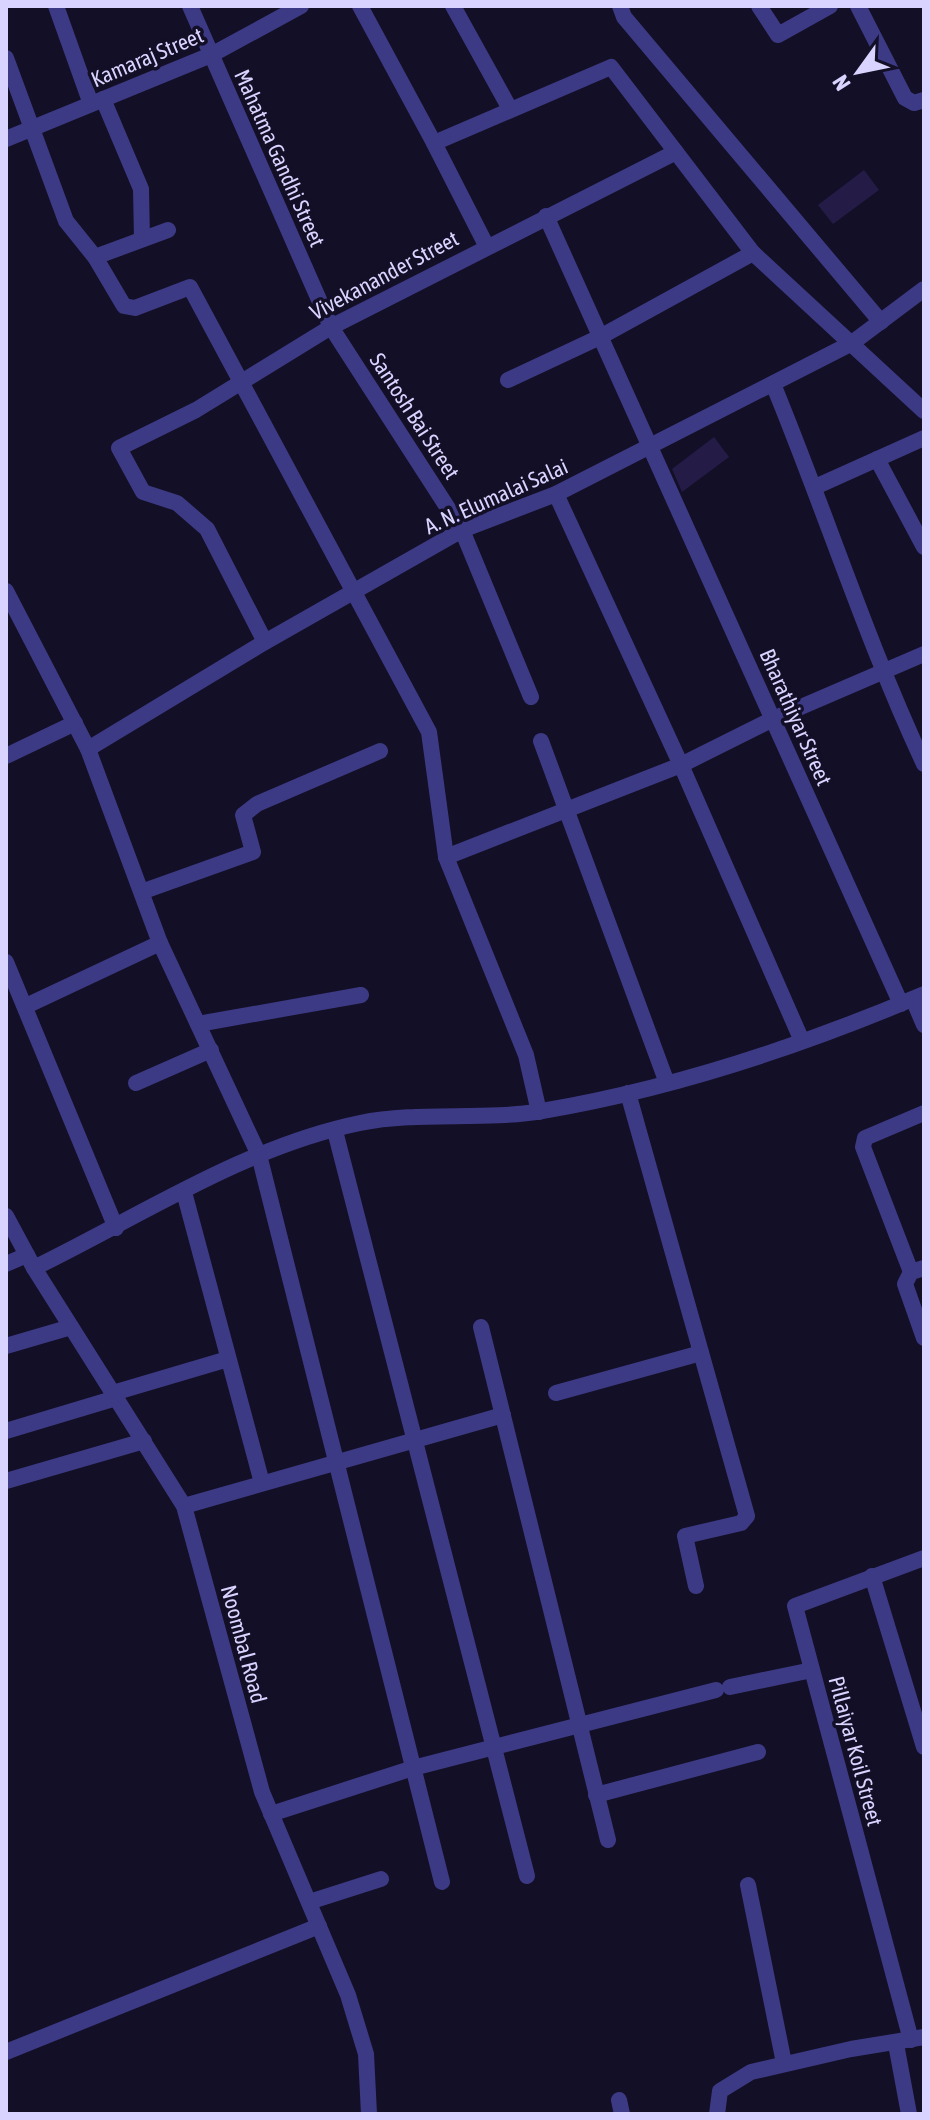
<svg xmlns="http://www.w3.org/2000/svg" width="930" height="2120" viewBox="0 0 930 2120" font-family="'Asap Condensed',sans-serif">
<style>
.building{fill:#241b47}
.lines{fill:none;stroke-linecap:round;stroke-linejoin:round}
.street{stroke:#3d3a85;stroke-width:16}
.labels{text-anchor:middle;dominant-baseline:central;stroke-width:7;stroke-linejoin:round;paint-order:stroke}
.street-label{font-size:22px;fill:#d9d4ff;stroke:#130f26}
</style>
<rect width="100%" height="100%" fill="#130f26"/>
<!-- building -->
<g class="building">
<polygon points="864,170 879,190 833,224 818,205"/>
<polygon points="714,437 729,457 682,492 672,469"/>
</g>
<g class="lines">
<!-- street -->
<g class="street">
<polyline points="56,6 91,104"/>
<polyline points="190,6 331,327 462,530 531,697"/>
<polyline points="360,6 434,143"/>
<polyline points="453,6 510,109"/>
<polyline points="620,6 624,17 881,322"/>
<polyline points="759,6 778,35 830,6"/>
<polyline points="858,6 905,98 914,103 924,100"/>
<polyline points="6,58 66,221 95,257 124,306 135,308 190,287 429,732 446,857 526,1055 539,1112"/>
<polyline points="103,99 141,189 142,239"/>
<polyline points="6,139 211,55 301,6"/>
<polyline points="546,216 901,1004"/>
<polyline points="486,245 434,143 611,67 753,253 924,411"/>
<polyline points="95,257 168,230"/>
<polyline points="508,380 600,337 753,253"/>
<path d="M773,384c52,126 93,256 151,380"/>
<polyline points="877,459 924,547"/>
<polyline points="815,487 924,438"/>
<polyline points="556,494 681,765 802,1041"/>
<polyline points="6,591 88,749 160,943 259,1155 442,1882"/>
<polyline points="265,642 207,529 177,503 143,492 119,448 196,410 331,327 676,152"/>
<polyline points="541,741 667,1083"/>
<polyline points="88,749 265,642 462,530 556,494 852,343 924,289"/>
<polyline points="6,756 75,723"/>
<polyline points="446,857 681,765 773,719 924,654"/>
<polyline points="144,891 253,852 243,815 257,804 380,751"/>
<polyline points="6,962 116,1228"/>
<polyline points="913,999 924,1025"/>
<polyline points="26,1006 160,943"/>
<polyline points="198,1024 361,995"/>
<polyline points="136,1083 211,1050"/>
<polyline points="628,1093 747,1516 741,1523 685,1536 696,1586"/>
<polyline points="335,1131 527,1876"/>
<polyline points="184,1192 262,1483"/>
<polyline points="6,1216 34,1268 184,1506 262,1792 348,1995 366,2054 369,2114"/>
<polyline points="6,1264 27,1255"/>
<path d="M34,1268c105,-51 210,-121 326,-145 59,-12 123,-2 182,-12 130,-22 260,-65 382,-117"/>
<polyline points="924,1268 911,1272 905,1284 924,1338"/>
<polyline points="911,1272 863,1147 865,1138 924,1113"/>
<polyline points="481,1327 608,1840"/>
<polyline points="6,1346 71,1327"/>
<polyline points="113,1393 228,1359"/>
<polyline points="556,1393 701,1353"/>
<polyline points="6,1431 116,1398"/>
<polyline points="6,1481 144,1441"/>
<polyline points="184,1506 503,1415"/>
<polyline points="872,1576 924,1747"/>
<polyline points="730,1687 812,1670"/>
<polyline points="596,1795 758,1752"/>
<polyline points="271,1814 413,1768 716,1690"/>
<polyline points="748,1885 784,2063"/>
<polyline points="309,1902 381,1879"/>
<polyline points="911,2040 795,1606 924,1558"/>
<polyline points="896,2044 909,2114"/>
<polyline points="6,2052 319,1926"/>
<polyline points="619,2100 622,2114"/>
<polyline points="717,2114 720,2091 751,2072 851,2049 924,2037"/>
</g>
</g>
<g class="labels">
<!-- street labels -->
<g class="street-label">
<text transform="translate(147 57) rotate(-23)">Kamaraj Street</text>
<text transform="translate(280 158) rotate(66)">Mahatma Gandhi Street</text>
<text transform="translate(384 275) rotate(-28)">Vivekanander Street</text>
<text transform="translate(415 416) rotate(57)">Santosh Bai Street</text>
<text transform="translate(496 496) rotate(-24)">A. N. Elumalai Salai</text>
<text transform="translate(796 717) rotate(66)">Bharathiyar Street</text>
<text transform="translate(244 1644) rotate(75)">Noombal Road</text>
<text transform="translate(856 1751) rotate(75)">Pillaiyar Koil Street</text>
</g>
</g>
<!-- border -->
<rect width="930" height="2120" fill="none" stroke="#d9d4ff" stroke-width="16"/>
<!-- north arrow -->
<g transform="translate(858 72) rotate(237)" stroke="#130f26" stroke-width="6" paint-order="stroke">
<path d="M0-6L14 30L0 20L-14 30Z" fill="#d9d4ff"/>
<text y="-12" font-size="22" font-weight="bold" text-anchor="middle" fill="#d9d4ff">N</text>
</g>
</svg>
